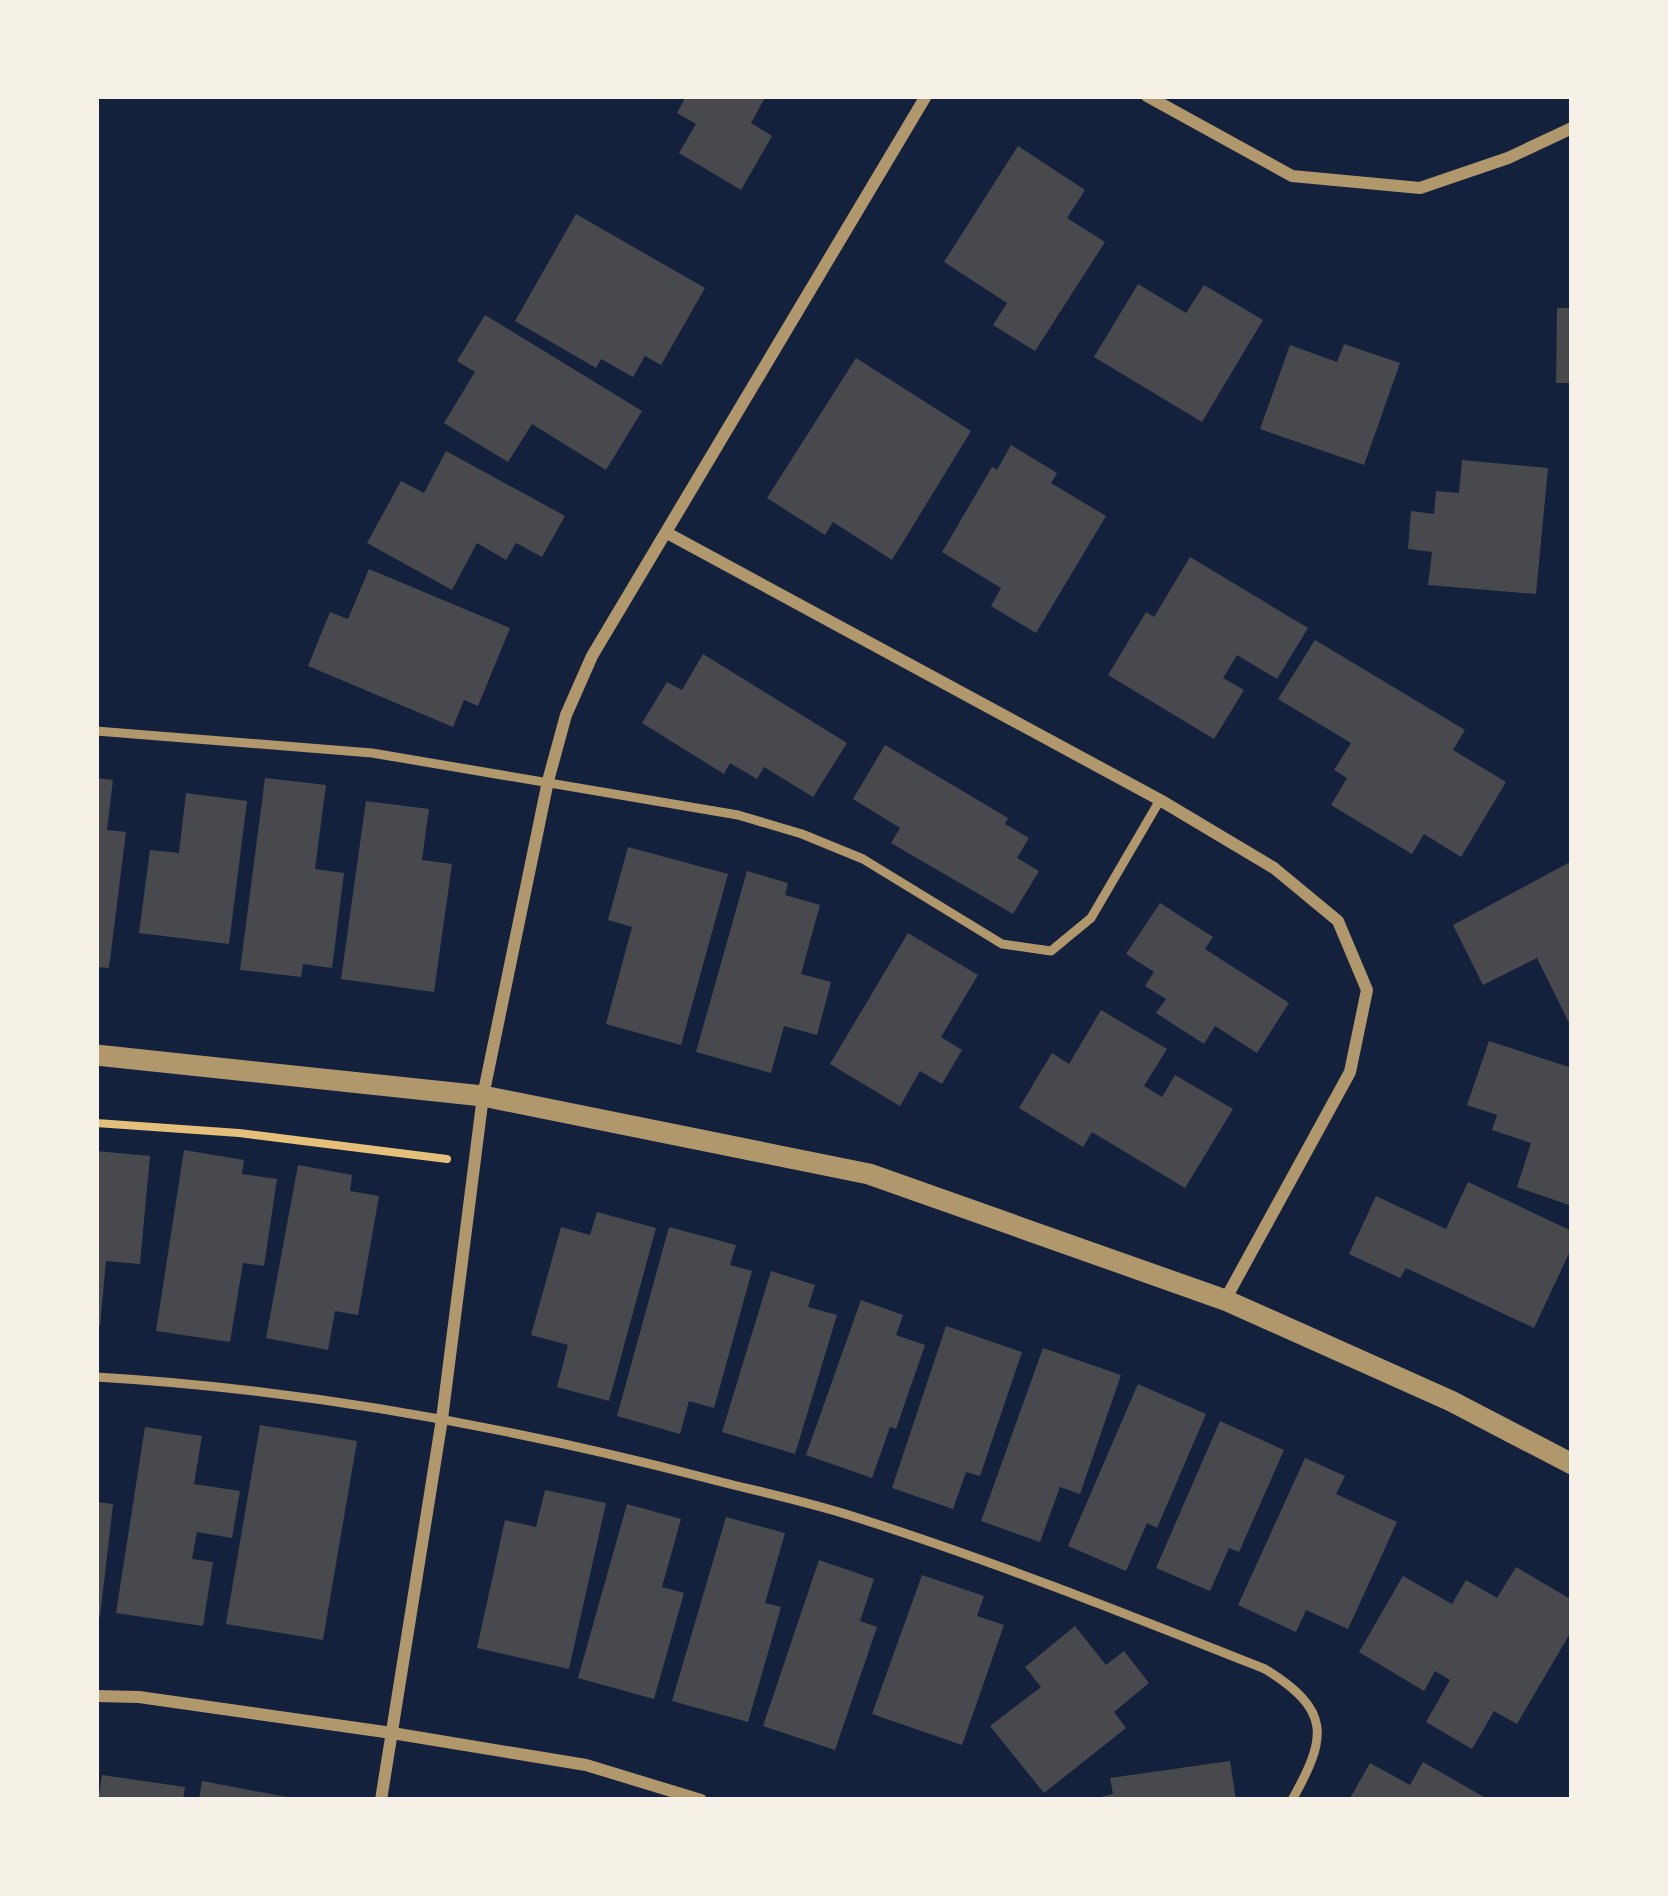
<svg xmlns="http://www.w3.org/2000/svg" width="1668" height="1896" viewBox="0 0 1668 1896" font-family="Commissioner,sans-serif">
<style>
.building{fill:#48494c}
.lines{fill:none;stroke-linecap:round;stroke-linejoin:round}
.path{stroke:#e5c07b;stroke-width:8}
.service{stroke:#b1986c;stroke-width:9}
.minor{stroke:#b1986c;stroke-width:12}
.tertiary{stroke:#b1986c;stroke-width:21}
</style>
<rect width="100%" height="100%" fill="#14213d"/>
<!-- building -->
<g class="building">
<polygon points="686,96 766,96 751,123 772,136 741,190 679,153 696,124 677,113"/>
<polygon points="1018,146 1085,190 1067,218 1105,242 1035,351 993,325 1007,303 944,262"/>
<polygon points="576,214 705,288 661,365 645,356 633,377 601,359 596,368 515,321"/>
<polygon points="1138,284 1186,313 1204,285 1263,320 1202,422 1094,357"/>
<polygon points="1557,308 1572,308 1572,383 1556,383"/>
<polygon points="485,315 642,411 606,470 532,424 508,462 444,423 475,372 457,361"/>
<polygon points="1344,344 1400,363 1364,465 1260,429 1290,345 1337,362"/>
<polygon points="856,358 971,431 892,560 833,522 825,535 767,498"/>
<polygon points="1011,445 1057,473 1051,483 1106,516 1036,633 991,606 1001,588 942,552 992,467 997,470"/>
<polygon points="446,451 565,516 542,557 516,543 506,560 477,543 452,590 367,543 401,481 424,493"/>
<polygon points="1462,460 1548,468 1536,594 1428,585 1432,552 1408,549 1411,511 1434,514 1436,491 1459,493"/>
<polygon points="1190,557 1308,628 1277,679 1237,655 1223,678 1244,690 1214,739 1108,675 1146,612 1154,617"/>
<polygon points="369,569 510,628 478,706 464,700 453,727 308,666 330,612 348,619"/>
<polygon points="1315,640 1465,730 1453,750 1506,782 1461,857 1424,834 1412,854 1331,805 1347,778 1334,770 1351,743 1278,699"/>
<polygon points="703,654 847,743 813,797 764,767 757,779 730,763 724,774 642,723 667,682 682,690"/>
<polygon points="885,745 1008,818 1005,824 1029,838 1017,858 1039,871 1013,914 891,843 900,828 853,799"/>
<polygon points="96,778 113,780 107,830 126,832 109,968 96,967"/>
<polygon points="265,778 326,785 315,869 344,873 332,968 303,964 301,977 240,970"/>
<polygon points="186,793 247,801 229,944 139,933 150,850 179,853"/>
<polygon points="366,801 429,809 422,860 452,864 434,992 341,979"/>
<polygon points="628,847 728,874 681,1045 606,1024 632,927 608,920"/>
<polygon points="1572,861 1572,1029 1537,958 1483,985 1453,925"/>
<polygon points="747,871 788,883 785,895 820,905 801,974 831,982 817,1035 784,1026 771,1073 696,1052"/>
<polygon points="1160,903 1213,937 1205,949 1289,1003 1257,1053 1215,1026 1204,1044 1156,1013 1166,999 1145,986 1154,972 1126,954"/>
<polygon points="908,933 978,975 941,1037 962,1050 942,1084 920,1071 900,1106 830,1064"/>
<polygon points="1101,1010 1167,1049 1144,1086 1162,1097 1175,1075 1233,1109 1185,1188 1092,1132 1083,1147 1019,1108 1052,1053 1069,1064"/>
<polygon points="1489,1041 1572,1068 1572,1206 1517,1187 1531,1143 1492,1130 1497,1115 1467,1105"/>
<polygon points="184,1150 244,1160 242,1174 277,1179 264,1266 243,1263 230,1342 156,1331"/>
<polygon points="96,1151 150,1156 140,1264 106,1261 100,1326 96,1326"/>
<polygon points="298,1165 352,1175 350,1191 379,1196 358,1315 335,1311 328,1350 266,1338"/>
<polygon points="1468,1182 1572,1231 1572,1247 1534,1328 1406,1268 1400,1278 1349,1254 1376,1196 1446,1229"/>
<polygon points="597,1212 656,1228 609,1401 557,1387 568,1345 531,1335 561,1227 590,1235"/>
<polygon points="669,1227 736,1245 730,1265 752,1271 714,1408 689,1401 680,1434 617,1416"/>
<polygon points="771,1271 815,1285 808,1307 837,1315 795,1454 722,1432"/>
<polygon points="861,1300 903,1315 896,1335 925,1345 896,1429 890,1427 872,1478 806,1455"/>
<polygon points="946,1326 1022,1352 980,1476 966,1472 953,1509 892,1488"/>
<polygon points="1043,1348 1121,1375 1080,1494 1060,1487 1040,1542 981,1521"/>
<polygon points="1138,1384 1206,1414 1157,1528 1147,1523 1126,1571 1068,1546"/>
<polygon points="1220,1421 1284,1450 1239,1552 1229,1548 1210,1591 1156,1568"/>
<polygon points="260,1425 357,1441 323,1640 226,1624"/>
<polygon points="145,1427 202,1436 194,1484 240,1491 232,1538 197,1532 192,1559 213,1562 203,1626 116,1613"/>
<polygon points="1305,1458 1345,1476 1336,1494 1397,1522 1348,1629 1306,1610 1296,1632 1238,1605"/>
<polygon points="545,1490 606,1503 569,1669 477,1648 505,1520 536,1527"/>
<polygon points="96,1502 113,1504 100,1617 96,1616"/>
<polygon points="627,1504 681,1519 662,1587 684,1593 654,1699 578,1678"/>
<polygon points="726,1517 785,1533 765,1603 781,1607 748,1722 672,1701"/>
<polygon points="819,1560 874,1579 860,1621 877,1627 835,1750 763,1726"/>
<polygon points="1516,1567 1572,1600 1572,1630 1517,1724 1494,1711 1472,1749 1426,1722 1450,1680 1435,1671 1424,1691 1359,1652 1403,1576 1452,1604 1466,1580 1497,1598"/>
<polygon points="922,1575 984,1596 977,1616 1004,1625 962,1745 872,1714"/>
<polygon points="1075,1626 1106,1665 1124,1651 1149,1683 1114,1712 1126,1728 1044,1793 990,1726 1041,1687 1025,1667"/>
<polygon points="1230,1761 1236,1800 1088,1800 1113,1794 1110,1778"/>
<polygon points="1423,1762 1489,1800 1349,1800 1370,1763 1410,1785"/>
<polygon points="102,1775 185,1787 183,1800 98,1800"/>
<polygon points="202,1781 292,1798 292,1800 199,1800"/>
</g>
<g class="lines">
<!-- path -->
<polyline class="path" points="96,1123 239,1133 447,1159"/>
<!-- service -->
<g class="service">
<polyline points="96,731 372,753 738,815 802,834 863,859 1002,944 1051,951 1091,918 1160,800"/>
<path d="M96,1377c206,12 410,49 610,101 49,13 100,23 149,39 139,44 274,98 410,152 66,41 63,67 27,131"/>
</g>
<!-- minor -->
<g class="minor">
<polyline points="1147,96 1292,176 1420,188 1508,158 1572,128"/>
<polyline points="667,533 1160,800 1274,868 1338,921 1367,990 1350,1072 1225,1300"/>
<polyline points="96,1696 139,1697 392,1733 586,1765 701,1800"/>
<polyline points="381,1800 442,1419 483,1096 548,781 566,715 592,656 926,96"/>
</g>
<!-- tertiary -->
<polyline class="tertiary" points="96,1055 483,1096 869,1174 1225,1300 1451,1401 1572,1464"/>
</g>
<!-- border -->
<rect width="1668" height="1896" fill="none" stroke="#f6f1e7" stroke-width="198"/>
</svg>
